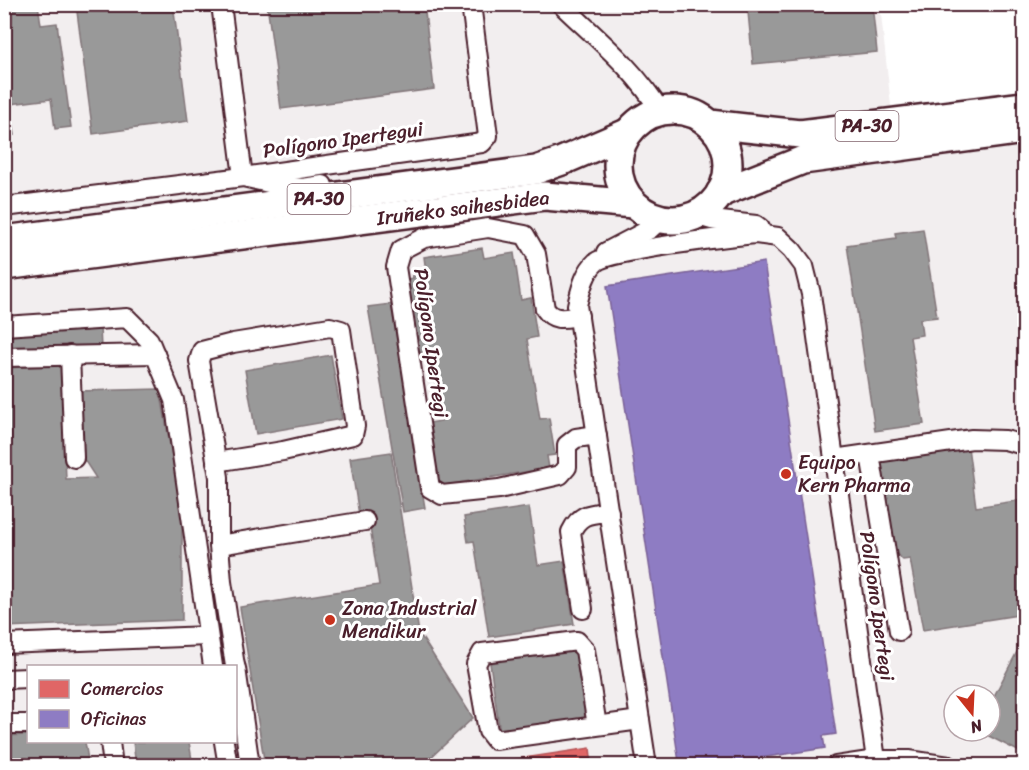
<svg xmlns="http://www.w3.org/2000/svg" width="1029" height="770" viewBox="0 0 1029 770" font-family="Sriracha,sans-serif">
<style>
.built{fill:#f2eeef;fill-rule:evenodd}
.shops{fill:#e06666;stroke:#b35154;stroke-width:1.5}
.offices{fill:#8e7cc3;stroke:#7a6095;stroke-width:1.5}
.industry{fill:#999;stroke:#817478;stroke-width:1.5}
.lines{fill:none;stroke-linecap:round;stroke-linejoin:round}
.minor-casing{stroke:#4a1f2b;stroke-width:22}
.highway-casing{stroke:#4a1f2b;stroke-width:32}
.minor{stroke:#fff;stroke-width:18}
.highway{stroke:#fff;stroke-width:27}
.poi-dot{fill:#c8321e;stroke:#fff;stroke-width:2}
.labels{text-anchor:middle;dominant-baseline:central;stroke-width:6;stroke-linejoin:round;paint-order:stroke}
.shield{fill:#fff;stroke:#80626b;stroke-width:1.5}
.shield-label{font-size:18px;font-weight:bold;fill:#4a1f2b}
.street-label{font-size:20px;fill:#4a1f2b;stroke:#fff}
.poi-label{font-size:20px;fill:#4a1f2b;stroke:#fff;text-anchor:start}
</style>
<rect width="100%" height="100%" fill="#fff"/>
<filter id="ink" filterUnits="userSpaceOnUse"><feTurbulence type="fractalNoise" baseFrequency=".0167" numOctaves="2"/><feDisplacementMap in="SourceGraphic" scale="12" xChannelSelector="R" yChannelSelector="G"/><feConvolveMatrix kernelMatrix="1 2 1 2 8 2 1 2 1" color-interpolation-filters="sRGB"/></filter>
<g filter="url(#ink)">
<!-- built -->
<path class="built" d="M4,5h876l11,101 133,-15v674h-1019zM28,666h208v76h-208zM954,695h36v36h-36z"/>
<!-- shops -->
<polygon class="shops" points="590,748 592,766 472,766"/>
<!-- offices -->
<polygon class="offices" points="764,262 836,734 823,736 825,748 708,766 695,766 679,762 607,286"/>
<!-- industry -->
<g class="industry">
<polygon points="4,4 38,4 41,25 57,23 71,127 55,129 51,99 10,104 15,135 4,136"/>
<polygon points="76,4 173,4 188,121 93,134"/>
<polygon points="267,4 424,4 434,89 281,109"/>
<polygon points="819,4 872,4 877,52 753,64 748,12"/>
<polygon points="923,229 937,317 920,319 922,335 910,337 924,424 875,431 847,245 896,238 895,233"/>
<polygon points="482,248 484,258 514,253 521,300 531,298 537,337 527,339 540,419 549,418 555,455 547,456 549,468 439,486 429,423 441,421 433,372 438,371 435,350 417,353 406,283 408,279 413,278 412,275 426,272 424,257"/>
<polygon points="391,304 425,508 403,512 368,307"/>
<polygon points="100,327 101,348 4,352 4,331"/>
<polygon points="331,355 342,419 256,434 245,370"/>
<polygon points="61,365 66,479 96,478 81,455 78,391 160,389 182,513 182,620 4,627 4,368"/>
<polygon points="968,447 976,507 1022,500 1024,517 1024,614 923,630 910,559 903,560 891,549 879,462"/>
<polygon points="391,452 419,633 473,718 427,761 427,766 265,766 240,607 379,585 368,514 359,515 350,458"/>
<polygon points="529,507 538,565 564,561 574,624 489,637 474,541 468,542 464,517"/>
<polygon points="1020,646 1024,648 1024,754 979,731 990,731 990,704"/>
<polygon points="576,650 586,719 500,733 490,663"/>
<polygon points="28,735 28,742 85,742 89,766 4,766 4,736"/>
<polygon points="133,742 189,742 193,766 136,766"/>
</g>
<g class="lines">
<!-- minor casing -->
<g class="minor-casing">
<g id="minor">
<polyline points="221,4 243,177 482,143 488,136 471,4"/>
<path d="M561,4c35,34 74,65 99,107"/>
<polyline points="4,207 243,177 282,186 303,188 323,185"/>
<polyline points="695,215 712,220 756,225 760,228"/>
<polyline points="606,252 650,229 661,219"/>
<path d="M579,316c-14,2 -25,6 -34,-7l-9,-55 -11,-19 -37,-7 -64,10 -23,12 -5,17 34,221 12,7 57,-6 61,-14 7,-8v-22l9,-7 21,-3"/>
<polyline points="4,326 127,318 149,340 174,400 213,666"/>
<polyline points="70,355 74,458"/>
<polyline points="4,357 155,354"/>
<polyline points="870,454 899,631"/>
<polyline points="834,459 972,439 1005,440 1024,445"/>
<polyline points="216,462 283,451 353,435 355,426 341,330 330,327 233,343 202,351 199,361 219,477 219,545 222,582 235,666"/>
<polyline points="219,545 365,521"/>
<path d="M583,609l-12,-77c9,-19 19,-18 38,-20"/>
<polyline points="4,644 208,636"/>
<polyline points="236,668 250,766"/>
<polyline points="4,679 28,678"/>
<polyline points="4,724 28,724"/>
<polyline points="597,726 585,650 577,641 482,653 476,664 488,731 495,740 640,720"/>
<polyline points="110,742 113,766"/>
<polyline points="224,742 228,766"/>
<polyline points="876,760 909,760 949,766"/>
<path d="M647,766l-70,-461c4,-15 7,-32 19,-43 13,-11 136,-26 160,-28l22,3 14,13 12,16 7,28 65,466 -40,6"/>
</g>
</g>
<!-- highway casing -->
<g class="highway-casing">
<g id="highway">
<circle cx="673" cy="165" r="55"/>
<polyline points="710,124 800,134 1024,106"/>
<polyline points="720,193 803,160 1024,130"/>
<polyline points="4,240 536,170 562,161 627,133"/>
<polyline points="4,266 545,196 633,204"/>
</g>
</g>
<!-- minor -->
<use href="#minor" class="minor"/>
<!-- highway -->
<use href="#highway" class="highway"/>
</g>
</g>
<!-- markers -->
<g class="poi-dot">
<circle cx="786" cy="474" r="6"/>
<circle cx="330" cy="620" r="6"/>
</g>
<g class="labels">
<!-- shield labels -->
<g class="shield">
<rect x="835.5" y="111" width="63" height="30" rx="4.5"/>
<rect x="287.5" y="184" width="63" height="30" rx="4.5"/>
</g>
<g class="shield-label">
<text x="867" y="126">PA-30</text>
<text x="319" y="199">PA-30</text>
</g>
<!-- street labels -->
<g class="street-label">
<text transform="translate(343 140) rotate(-8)">Polígono Ipertegui</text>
<text transform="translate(463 208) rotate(-7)">Iruñeko saihesbidea</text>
<text transform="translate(431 343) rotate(82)">Polígono Ipertegi</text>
<text transform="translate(877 606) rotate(82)">Polígono Ipertegi</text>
</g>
<!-- poi labels -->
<g class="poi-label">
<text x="798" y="462">Equipo<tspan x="798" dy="23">Kern Pharma</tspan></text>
<text x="342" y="608">Zona Industrial<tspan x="342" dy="23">Mendikur</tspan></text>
</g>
</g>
<!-- margin -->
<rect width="1029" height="770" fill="none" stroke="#fff" stroke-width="24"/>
<rect x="12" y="12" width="1005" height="746" fill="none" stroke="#4a1f2b" stroke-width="2" filter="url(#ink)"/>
<!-- legend -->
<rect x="27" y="665" width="210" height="78" fill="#ffffff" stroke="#b7a5aa" stroke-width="1.5"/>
<rect x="39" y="680" width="30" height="18" fill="#e06666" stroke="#b7a5aa" stroke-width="1.5"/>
<text x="81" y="695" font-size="18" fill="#4a1f2b">Comercios</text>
<rect x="39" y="710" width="30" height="18" fill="#8e7cc3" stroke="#b7a5aa" stroke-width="1.5"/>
<text x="81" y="725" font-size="18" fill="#4a1f2b">Oficinas</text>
<!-- north arrow -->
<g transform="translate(972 713) rotate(162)"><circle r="28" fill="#ffffff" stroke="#b7a5aa" stroke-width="1.5"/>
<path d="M0-4.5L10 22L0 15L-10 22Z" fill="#c8321e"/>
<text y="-9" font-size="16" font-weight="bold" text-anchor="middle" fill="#4a1f2b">N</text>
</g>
</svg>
